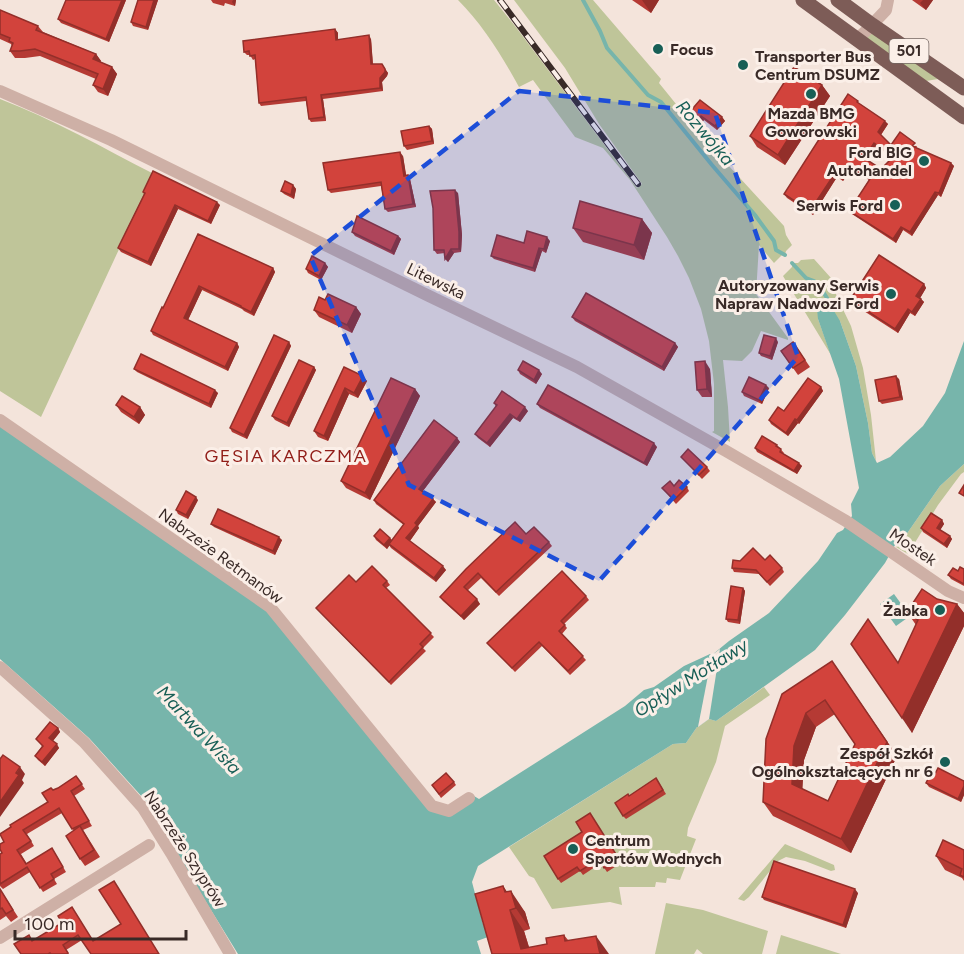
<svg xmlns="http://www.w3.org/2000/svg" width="964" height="954" viewBox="0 0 964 954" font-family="Figtree,sans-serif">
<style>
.green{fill:#bfc599}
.water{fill:#77b5ab}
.pier{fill:#f4e4db}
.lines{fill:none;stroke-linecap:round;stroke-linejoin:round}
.stream{stroke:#77b5ab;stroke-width:4}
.street{stroke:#ceb0a6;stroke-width:12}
.primary{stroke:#7d5c57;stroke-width:15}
.rail-casing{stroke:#392a27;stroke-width:6}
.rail{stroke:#fbefe8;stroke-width:4;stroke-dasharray:11;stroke-linecap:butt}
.wall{fill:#b53a34;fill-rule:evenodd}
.shaded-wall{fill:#932f2a}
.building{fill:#d2433c;stroke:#932f2a;stroke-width:1.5;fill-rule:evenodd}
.marked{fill:#1d4ed8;fill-opacity:0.2;stroke:#1d4ed8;stroke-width:4.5;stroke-dasharray:12 8;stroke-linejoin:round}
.poi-dot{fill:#185f56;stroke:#fbefe8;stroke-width:2}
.labels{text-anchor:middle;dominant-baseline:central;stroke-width:6;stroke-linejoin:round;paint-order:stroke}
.shield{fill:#fbefe8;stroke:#736561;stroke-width:1.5}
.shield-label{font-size:15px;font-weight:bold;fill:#392a27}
.poi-label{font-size:16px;font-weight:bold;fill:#392a27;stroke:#fbefe8;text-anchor:end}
.street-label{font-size:16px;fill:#392a27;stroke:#fbefe8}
.water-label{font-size:18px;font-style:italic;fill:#185f56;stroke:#fbefe8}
.neighbourhood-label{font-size:18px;letter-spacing:1.5px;fill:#911d18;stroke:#fbefe8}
</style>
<rect width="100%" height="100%" fill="#f4e4db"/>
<!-- green -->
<g class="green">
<path d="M458,0h36l21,26 122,162 5,-4 -43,-60 -34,-56 -51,-68h79l68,79 -2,4 47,58 78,85 2,9 6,10 -6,6 -1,4h-3l-8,8 -15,-18 -3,49 32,44v2l-27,-9 -9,20 -10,10 -19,-1 5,47 2,35 -18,-10 2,-1v-47l-5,-43 -8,-32 -12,-31 -11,-22 -11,-19 -37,-57 -27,-32 -28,-11 -42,-57 -14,7c-17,-31 -36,-62 -61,-87z"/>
<polygon points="872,33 938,79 926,81 864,36"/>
<path d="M0,99c53,20 103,49 154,75l-113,243 -41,-26z"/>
<polygon points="814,259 831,278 837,297 851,326 863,368 871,415 876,461 872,453 868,423 856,366 840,321 818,319 831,355 783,276 792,267 792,263 798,263 801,260"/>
<polygon points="964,464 964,472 961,474 938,505 908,554 896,547 899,545 940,486"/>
<polygon points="764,687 770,695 725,726 716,762 688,828 687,836 696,839 680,880 667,878 666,883 656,882 655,887 619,887 622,905 610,902 552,909 534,878 529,876 509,847 673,744 686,743 697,727 698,727 709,719 716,721"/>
<polygon points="785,844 834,865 835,870 831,871 805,861 786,857 778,861 749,897 744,901 738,899"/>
<polygon points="666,903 703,910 768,931 762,954 703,954 697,949 694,954 655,954"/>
<polygon points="781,935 841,954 776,954"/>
</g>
<!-- water -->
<g class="water">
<polygon points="831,306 840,321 856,366 868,423 872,453 877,463 890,457 923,426 945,393 964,341 964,464 940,486 899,545 895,545 885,563 845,615 815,650 716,721 709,719 698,727 697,727 686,743 673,744 478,866 472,882 483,924 488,937 477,941 481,954 238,954 158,824 162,819 89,738 0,659 0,422 269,609 431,808 450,814 474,796 479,799 625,706 644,690 654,687 684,666 710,654 712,655 729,641 769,613 818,561 837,533 843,530 852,516 851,504 859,488 839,379 818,319 817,309"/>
<polygon points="894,594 910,616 896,626 880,604"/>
</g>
<!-- pier -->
<polygon class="pier" points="720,649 709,719 698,727 712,655"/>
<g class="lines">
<!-- stream -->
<g class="stream">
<polyline points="583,0 600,31 607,48 648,95 661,102 712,165 755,215 774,241 776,250 785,255"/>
<polyline points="792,263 806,278 814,281 818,284 827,298 829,309"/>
</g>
<!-- street -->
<g class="street">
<polyline points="856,40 867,30 886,10 888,0"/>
<polyline points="0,91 111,140 429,296 577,367 726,451 846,521 948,591 964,598"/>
<polyline points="0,420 270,607 432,806 449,811 469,798"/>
<polyline points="0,667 84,742 143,808 171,853 230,954"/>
<polyline points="0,938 149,845"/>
</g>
<!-- primary -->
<g class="primary">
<polyline points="803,0 964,117"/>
<polyline points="838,0 872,25 964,88"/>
</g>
<!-- rail casing -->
<g class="rail-casing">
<polyline id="rail" points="500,0 638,184"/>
</g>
<!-- rail -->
<use href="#rail" class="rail"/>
</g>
<!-- wall -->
<g class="wall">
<polygon points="126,0 109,42 61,23 58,19"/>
<polygon points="138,0 158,0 148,30 133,26 131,22"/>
<polygon points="211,0 236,0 235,6 225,3 224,6 213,3"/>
<polygon points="632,0 659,0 651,13"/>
<polygon points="912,0 933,0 926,10"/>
<polygon points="0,10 38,26 43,32 96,54 101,61 100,62 112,67 117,74 108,96 98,92 93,85 96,79 40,56 25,58 15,58 10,51 12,46 11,44 0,39"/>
<polygon points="335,29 338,33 338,39 371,39 373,64 382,64 388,73 387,76 382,82 383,91 323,99 326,121 311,122 309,119 306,101 261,106 259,103 255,59 253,60 250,55 247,55 244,52"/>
<polygon points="822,85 830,96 785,165 757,147 750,136"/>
<path d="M860,104l28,20 -7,11 10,10 26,1 -1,2 35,15 3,3 -13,31 -3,-2 -26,41 -9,-6 -7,13 -44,-29 -3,-3 20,-31 -18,-11 -8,12 -6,-4 -24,38 -26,-17 -3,-4zM877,146l15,12 -11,11 -14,-9z"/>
<polygon points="688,114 722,117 725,121 717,130 704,120 700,125 691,118"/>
<polygon points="429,126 432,129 434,144 407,150 404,146"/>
<polygon points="403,156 406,176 410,179 416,207 388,212 385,209 381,186 331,193 328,190"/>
<polygon points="293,185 296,189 294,199 284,194 281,191"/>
<polygon points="143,192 220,205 211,224 178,209 151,266 121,252 118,248 144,194"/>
<polygon points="458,193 462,235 461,252 454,253 448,262 445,253 437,254 434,250"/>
<polygon points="642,219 652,233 644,260 583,242 573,228"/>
<polygon points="352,232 398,236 401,239 394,255 355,236"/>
<polygon points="198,234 273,268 275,272 254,316 244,311 242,309 202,290 188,320 237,343 239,347 228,371 153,335 151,331 163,308"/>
<polygon points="550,241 546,253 542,251 535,272 494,259 491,256 524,243"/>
<polygon points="325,263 328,267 321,280 308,273 306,269"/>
<polygon points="924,284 926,288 920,298 924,302 915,316 910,313 898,333 853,304 850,300"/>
<polygon points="325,300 356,307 361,314 352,333 319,317 314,310"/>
<polygon points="572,317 675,343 678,347 664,371 575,321"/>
<polygon points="289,342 291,346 247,439 232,432 230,428"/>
<polygon points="778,342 772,360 761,356 759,353"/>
<polygon points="793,342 810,367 798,375 781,351"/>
<polygon points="314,367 316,370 289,427 275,420 272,416"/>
<polygon points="344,367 367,381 358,398 349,394 328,441 318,437 314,431"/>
<polygon points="134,369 218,393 211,408 137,372"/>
<polygon points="710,369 712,397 702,397 697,390"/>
<polygon points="518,370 542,374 536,384 520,374"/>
<polygon points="899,379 903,400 882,404 879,401"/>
<polygon points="821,387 823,391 799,424 798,423 788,436 771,424 769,420 784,411"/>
<polygon points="769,388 762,404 744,396 742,392"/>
<polygon points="415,389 420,396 370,500 346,488 341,481"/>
<polygon points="494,403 528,411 520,422 513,418 490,447 478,438 475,434 496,407"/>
<polygon points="537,404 657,447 647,466 540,408"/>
<polygon points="116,405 140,407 145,415 139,424 121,412"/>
<polygon points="457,438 460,442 423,491 433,499 436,502 418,526 419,528 410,541 446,570 436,582 391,548 389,545 387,549 376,540 374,536 392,540 404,525 376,504 374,500"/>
<polygon points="777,445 784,453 783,454 802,466 797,474 757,452 755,448"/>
<polygon points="681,457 707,467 710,471 702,479"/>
<polygon points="674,486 687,487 689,491 676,504 662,488"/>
<polygon points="198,500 188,519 178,514 176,510"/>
<polygon points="942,520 944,524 940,530 950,536 952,539 947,548 923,532 921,528"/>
<polygon points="211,524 282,540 275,555 214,527"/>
<polygon points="526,534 549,542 552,546 499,596 481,578 467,591 480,604 464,620 443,601 440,597"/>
<polygon points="765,560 782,568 784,572 770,586 759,574 734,572 732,568 740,561"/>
<polygon points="964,569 964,586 951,579 948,575"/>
<polygon points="387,581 390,585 386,588 434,637 423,648 426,651 391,685 316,608 356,582"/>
<polygon points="743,588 745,591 740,624 728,622 726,619"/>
<polygon points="586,596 589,600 564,624 567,628 562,634 586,660 570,675 542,646 515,672 487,643"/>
<polygon points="937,599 957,604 964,613 964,626 912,733 898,663 916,625 907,612"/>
<path d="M832,661l65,95 -46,97 -78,-37 -10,-14 3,-63zM835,714l20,30 -27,57 -26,-12 2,-29 12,-33z"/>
<polygon points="58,728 60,732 53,741 59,748 45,766 38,760 35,756 42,746 36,739"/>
<polygon points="76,776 85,789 74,796 92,826 83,830 100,857 85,866 80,859 74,831 62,813 27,834 34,846 21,854 27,864 55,853 66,872 54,879 57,884 43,892 30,872 3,889 0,886 0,854 2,853 4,842 48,802 58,788"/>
<polygon points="934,776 964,781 964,795 961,802 929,787 926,783"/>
<polygon points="656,778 666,794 626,819 623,816 629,796"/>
<polygon points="454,782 456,785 441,798 432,785"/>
<polygon points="590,813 621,863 607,872 601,863 583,875 580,871 561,883 558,879 582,832"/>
<polygon points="964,850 964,881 962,878 945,870 936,856"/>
<polygon points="503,886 507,892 525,912 530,929 524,931 529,947 547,944 564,935 568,940 492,954"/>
<polygon points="0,889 18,917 11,922 6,916 0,920"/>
<polygon points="858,893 846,928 764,900 762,897"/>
<polygon points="62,923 93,941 160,954 82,940 66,950 69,954 21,954"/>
</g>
<!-- shaded-wall -->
<g class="shaded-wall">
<polygon points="122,0 126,0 109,42 106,39"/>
<polygon points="154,0 158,0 148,30 146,27"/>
<polygon points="233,0 236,0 235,6 232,2"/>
<polygon points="642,0 659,0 651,13"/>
<polygon points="923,0 933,0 926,10 920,3"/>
<polygon points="335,29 338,33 338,43 336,40"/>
<polygon points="369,35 371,39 373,67 371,64"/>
<polygon points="96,54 101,61 98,66 93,59"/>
<polygon points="112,67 117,74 108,96 103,89"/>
<polygon points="385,69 388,73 387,76 382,82 383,91 380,88 380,78"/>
<polygon points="822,85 830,96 785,165 778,155"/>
<polygon points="321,95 323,99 326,121 324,117"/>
<polygon points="701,116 704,120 700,125 697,121"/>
<polygon points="722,117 725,121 717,130 715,126"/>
<polygon points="885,121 888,124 880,136 878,132"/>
<polygon points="429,126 432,129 434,144 432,141"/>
<polygon points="874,143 877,146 867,162 864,158"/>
<polygon points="400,152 403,156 407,180 404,176"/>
<polygon points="951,163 954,166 941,197 939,193"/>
<polygon points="848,166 851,169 843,181 841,177"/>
<polygon points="835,173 837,177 813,215 810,211"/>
<polygon points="408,175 410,179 416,207 413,204"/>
<polygon points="293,185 296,189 294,199 291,195"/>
<polygon points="455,190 458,193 462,235 461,252 459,249"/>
<polygon points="935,192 938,195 912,236 910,232"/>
<polygon points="217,202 220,205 211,224 208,221"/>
<polygon points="175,205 178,209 151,266 148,262"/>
<polygon points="642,219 652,233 644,260 634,245"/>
<polygon points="901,227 903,230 896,243 893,239"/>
<polygon points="398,236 401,239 394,255 391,251"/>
<polygon points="547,237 550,241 546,253 544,249"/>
<polygon points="539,248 542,251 535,272 533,268"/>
<polygon points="451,249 454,253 448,262 445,259"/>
<polygon points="325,263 328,267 321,280 319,276"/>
<polygon points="273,268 275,272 254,316 251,312"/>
<polygon points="924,284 926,288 919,300 916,296"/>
<polygon points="199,286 202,290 187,322 184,318"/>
<polygon points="921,299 924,302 915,316 912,312"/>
<polygon points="356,307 361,314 352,333 347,325"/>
<polygon points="908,309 910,313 898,333 895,329"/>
<polygon points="776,338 778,342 772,360 770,356"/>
<polygon points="289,342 291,346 247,439 244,435"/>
<polygon points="237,343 239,347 228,371 225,367"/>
<polygon points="675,343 678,347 664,371 662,367"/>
<polygon points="705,361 710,369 712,397 707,389"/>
<polygon points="314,367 316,370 289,427 287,423"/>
<polygon points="539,370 542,374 536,384 534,380"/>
<polygon points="363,376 367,381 358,398 354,393"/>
<polygon points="896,376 899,379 903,400 900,397"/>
<polygon points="766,385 769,388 762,404 759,400"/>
<polygon points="821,387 823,391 799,424 797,420"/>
<polygon points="345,388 349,394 328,441 324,436"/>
<polygon points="415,389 420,396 370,500 365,493"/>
<polygon points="215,390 218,393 211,408 209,404"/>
<polygon points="140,407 145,415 139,424 134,417"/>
<polygon points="525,407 528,411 520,422 517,419"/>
<polygon points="510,414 513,418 490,447 487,443"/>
<polygon points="795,419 798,423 788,436 786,433"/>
<polygon points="457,438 460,442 422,492 419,489"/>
<polygon points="654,443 657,447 647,466 644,463"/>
<polygon points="799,463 802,466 797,474 794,471"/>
<polygon points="196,497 198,500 188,519 186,515"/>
<polygon points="433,499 436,502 418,526 419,528 409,542 406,538 415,523"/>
<polygon points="942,520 944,524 939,532 937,528"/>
<polygon points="950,536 952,539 947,548 944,544"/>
<polygon points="279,537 282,540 275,555 273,551"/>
<polygon points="390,538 393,541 387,549 384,545"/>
<polygon points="443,566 446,570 436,582 434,578"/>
<polygon points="743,588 745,591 740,624 738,620"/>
<polygon points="477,599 480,604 464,620 461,616"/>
<polygon points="957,604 964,613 964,626 912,733 902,718"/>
<polygon points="832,661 897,756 851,853 841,839 887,742"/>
<polygon points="806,713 816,727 804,760 802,798 792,784 794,746"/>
<polygon points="58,728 60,732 52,742 49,738"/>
<polygon points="57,744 59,748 45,766 42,762"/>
<polygon points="20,767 25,774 22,780 24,783 0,817 0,802"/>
<polygon points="964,786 964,795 961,802 958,799"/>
<polygon points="503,886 514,902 511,891 525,912 530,929 505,892"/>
<polygon points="855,889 858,893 846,928 843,925"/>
<polygon points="510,910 524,931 531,954 521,949"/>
<polygon points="596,936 609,954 600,954"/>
</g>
<!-- building -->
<g class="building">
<polygon points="66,0 122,0 106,39 58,19"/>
<polygon points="138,0 154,0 146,27 131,22"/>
<polygon points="0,10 38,26 36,30 96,54 93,59 112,67 103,89 93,85 98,74 35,49 20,51 10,51 13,43 9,41 10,38 0,34"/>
<polygon points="335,29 336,40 369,35 371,64 382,64 385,69 385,72 380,78 380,88 321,95 324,117 309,119 306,97 259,103 255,55 250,56 249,51 244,52 243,41"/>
<polygon points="794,67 822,85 778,155 750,136"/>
<path d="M848,94l10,7 -1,1 28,19 -7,11 13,13 9,-13 15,11 -3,3 39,17 -12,30 -4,-1 -25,40 -9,-5 -8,12 -44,-28 21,-32 -22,-13 -7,11 -6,-4 -25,38 -26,-17zM874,143l19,14 -12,12 -17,-11z"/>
<polygon points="700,100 722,117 715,126 701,116 697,121 688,114"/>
<polygon points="429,126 432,141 404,146 401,131"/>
<polygon points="400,152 404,176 408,175 413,204 385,209 381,182 328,190 323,163"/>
<polygon points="153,171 217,202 208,221 175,205 148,262 118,248 145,193 143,192"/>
<polygon points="285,181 293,185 291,195 281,191"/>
<polygon points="455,190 459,232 459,249 451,249 445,259 444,250 434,250 433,208 430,191"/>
<polygon points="580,201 642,219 634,245 573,228"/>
<polygon points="357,216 398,236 391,251 352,232"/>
<polygon points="527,231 547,237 544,249 539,248 533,268 491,256 497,235 524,243"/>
<polygon points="198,234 273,268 251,312 241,307 241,306 199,286 184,318 237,343 225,367 151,331 162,307 163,308"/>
<polygon points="879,255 924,284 916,296 921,299 912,312 908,309 895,329 850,300"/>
<polygon points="312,256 325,263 319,276 306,269"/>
<polygon points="586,293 675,343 662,367 572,317"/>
<polygon points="328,294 356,307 347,325 314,310 319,297 325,300"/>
<polygon points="274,335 289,342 244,435 230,428"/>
<polygon points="764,335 776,338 770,356 759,353"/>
<polygon points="793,342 805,360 793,368 781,351"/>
<polygon points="141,354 215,390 209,404 134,369"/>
<polygon points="299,360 314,367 287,423 272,416"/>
<polygon points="523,361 539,370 534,380 518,370"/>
<polygon points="705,361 707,389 697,390 695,362"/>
<polygon points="344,367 363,376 354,393 345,388 324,436 314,431"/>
<polygon points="896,376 900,397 879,401 875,380"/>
<polygon points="749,377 766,385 759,400 742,392"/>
<polygon points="391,378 415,389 365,493 341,481"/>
<polygon points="808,378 821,387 797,420 795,419 786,433 769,420 778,407 784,411"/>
<polygon points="548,385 654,443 644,463 537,404"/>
<polygon points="502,391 525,407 517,419 510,414 487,443 475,434 497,405 494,403"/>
<polygon points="122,396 140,407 134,417 116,405"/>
<polygon points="434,420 457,438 419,489 433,499 415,523 417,525 406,538 443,566 434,578 389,544 404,524 374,500"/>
<polygon points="762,436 777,445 776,446 781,449 780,452 799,463 794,471 755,448"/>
<polygon points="688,449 707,467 699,475 681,457"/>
<polygon points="679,480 687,487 674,500 662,488 670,481 674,486"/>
<polygon points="964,485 964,496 959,493"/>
<polygon points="186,491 196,497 186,515 176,510"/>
<polygon points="218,509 279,537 273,551 211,524"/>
<polygon points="931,513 942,520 937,528 950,536 944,544 921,528"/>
<polygon points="515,522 526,534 534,527 549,542 496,592 478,573 464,587 477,599 461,616 440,597 466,569"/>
<polygon points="380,529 390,538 384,545 374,536"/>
<polygon points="753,548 765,560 770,555 782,568 767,582 756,570 732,568 733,560 740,561"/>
<polygon points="372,566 387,581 383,585 431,633 420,644 423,647 389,682 316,608 349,575 356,582"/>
<polygon points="960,567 964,569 964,584 948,575 953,568 958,571"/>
<polygon points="562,571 586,596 561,621 565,625 559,631 583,656 568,671 539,642 512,668 487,643"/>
<polygon points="731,586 743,588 738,620 726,619"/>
<polygon points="922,589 937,599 957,604 902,718 851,644 868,619 898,663 918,620 907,612"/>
<path d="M832,661l55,81 -46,97 -78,-37 3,-63 16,-45zM825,700l30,44 -27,57 -36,-17 2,-38 12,-33z"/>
<polygon points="50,722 58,728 49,738 57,744 42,762 35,756 43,746 36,739"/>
<polygon points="3,755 20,767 16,773 19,775 0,802 0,759"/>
<polygon points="938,768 964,781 964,786 958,799 926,783 930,775 934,776"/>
<polygon points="446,773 454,782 439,794 432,785"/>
<polygon points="76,776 82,784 71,791 89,821 72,829 59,808 23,830 31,841 17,850 26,864 52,848 63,867 51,874 54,879 40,888 27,867 0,884 0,854 2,853 0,849 0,844 4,842 0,834 11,827 10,825 48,802 42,793 51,788 53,790 58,788"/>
<polygon points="656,778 663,790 623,816 615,803 628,794 629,796"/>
<polygon points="590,813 619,859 604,868 599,859 580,871 577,867 558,879 544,856 582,832 576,822"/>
<polygon points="80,826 94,850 80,859 66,836"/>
<polygon points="943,840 964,850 964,877 960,875 962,869 936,856"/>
<polygon points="774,861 855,889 843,925 762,897"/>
<polygon points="114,881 159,954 91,954 78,935 63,945 68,953 67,954 51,954 50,953 48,954 21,954 14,944 29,935 32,941 62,923 58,916 72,907 93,941 121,924 99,890"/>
<polygon points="503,886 505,892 511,891 516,908 510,910 521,949 547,944 546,938 564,935 565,941 596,936 600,954 492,954 475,894"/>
<polygon points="0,889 13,910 6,914 2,908 0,909"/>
</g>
<!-- marked area -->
<path class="marked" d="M519,91l196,22 83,244 -199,224 -190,-96 -99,-229z"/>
<!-- markers -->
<g class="poi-dot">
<circle cx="658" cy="49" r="6"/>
<circle cx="743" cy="65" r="6"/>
<circle cx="811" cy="94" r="6"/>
<circle cx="924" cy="161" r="6"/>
<circle cx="895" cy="205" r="6"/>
<circle cx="891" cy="294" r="6"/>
<circle cx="940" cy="610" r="6"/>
<circle cx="945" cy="762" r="6"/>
<circle cx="573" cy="849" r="6"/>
</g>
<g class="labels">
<!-- shield labels -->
<rect class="shield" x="889.5" y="39" width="39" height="24" rx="4.5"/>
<g class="shield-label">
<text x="909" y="51">501</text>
</g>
<!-- poi labels -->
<g class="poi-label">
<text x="670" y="49" text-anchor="start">Focus</text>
<text x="755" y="56" text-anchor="start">Transporter Bus<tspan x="755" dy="18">Centrum DSUMZ</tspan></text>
<text x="811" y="113" text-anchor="middle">Mazda BMG<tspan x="811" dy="18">Goworowski</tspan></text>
<text x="912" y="152">Ford BIG<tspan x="912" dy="18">Autohandel</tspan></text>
<text x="883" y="205">Serwis Ford</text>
<text x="879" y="285">Autoryzowany Serwis<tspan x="879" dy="18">Napraw Nadwozi Ford</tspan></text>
<text x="928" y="610">Żabka</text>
<text x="933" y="753">Zespół Szkół<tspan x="933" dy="18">Ogólnokształcących nr 6</tspan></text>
<text x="585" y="840" text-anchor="start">Centrum<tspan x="585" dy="18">Sportów Wodnych</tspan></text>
</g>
<!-- street labels -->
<g class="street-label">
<text transform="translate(436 281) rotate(26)">Litewska</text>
<text transform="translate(913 547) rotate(34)">Mostek</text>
<text transform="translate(221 556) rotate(36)">Nabrzeże Retmanów</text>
<text transform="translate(185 849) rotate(57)">Nabrzeże Szyprów</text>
</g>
<!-- water labels -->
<g class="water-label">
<text transform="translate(705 133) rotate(50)">Rozwójka</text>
<text transform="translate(691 678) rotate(-32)">Opływ Motławy</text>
<text transform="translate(199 730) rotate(47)">Martwa Wisła</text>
</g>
<!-- neighbourhood labels -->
<g class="neighbourhood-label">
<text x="286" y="456">GĘSIA KARCZMA</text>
</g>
</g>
<!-- scale -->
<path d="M15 930v9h171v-9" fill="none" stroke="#392a27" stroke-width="3"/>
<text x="24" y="930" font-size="18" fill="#392a27" stroke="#fbefe8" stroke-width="4.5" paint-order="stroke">100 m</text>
</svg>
